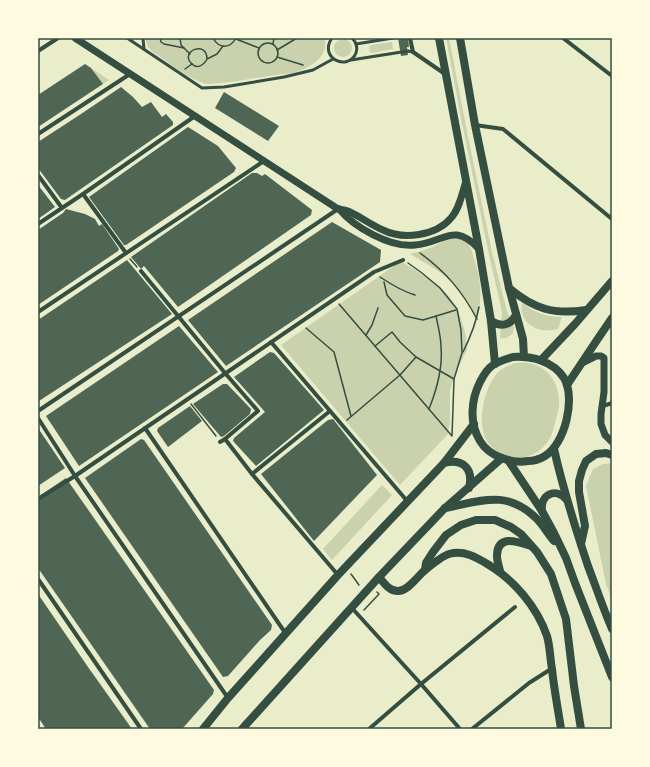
<svg xmlns="http://www.w3.org/2000/svg" width="650" height="767" viewBox="0 0 650 767" font-family="'DejaVu Sans',sans-serif">
<style>
.green{fill:#cad2ad}
.building{fill:#4f6655}
.lines{fill:none;stroke-linecap:round;stroke-linejoin:round}
.path{stroke:#344e41;stroke-width:1.5}
.service{stroke:#344e41;stroke-width:3}
.minor{stroke:#344e41;stroke-width:4}
.tertiary{stroke:#344e41;stroke-width:7}
.secondary{stroke:#344e41;stroke-width:8}
.neatline{fill:none;stroke:#344e41;stroke-width:1.5}
</style>
<rect width="100%" height="100%" fill="#e9edc9"/>
<!-- green -->
<g class="green">
<path d="M145,38h180c2,14 -5,23 -17,29 -11,7 -27,7 -39,9 -20,3 -41,7 -61,8 -16,-2 -40,-22 -54,-31l-6,-6z"/>
<path d="M446,38h3l19,99 24,115 15,59 7,16 -1,6c-4,4 -7,6 -13,5l2,-26 -13,-57 -28,-137z"/>
<circle cx="343" cy="48" r="9"/>
<path d="M392,42l1,7 -21,4 -2,-1c-1,-2 -1,-5 1,-7z"/>
<polygon points="91,68 109,80 103,84"/>
<path d="M458,238c3,1 6,2 8,4 4,3 6,9 7,13 7,20 11,45 3,64 -8,-20 -23,-39 -41,-50 -8,-5 -17,-10 -25,-15 8,-2 15,-4 23,-7 8,-5 15,-8 25,-9z"/>
<polygon points="401,261 437,284 449,296 458,310 463,325 466,336 467,350 455,373 450,391 450,420 448,434 400,485 281,345"/>
<path d="M522,303c13,9 23,14 40,14l-4,12c-14,4 -31,0 -36,-16 -1,-3 0,-7 0,-10z"/>
<path d="M515,363c4,0 8,-1 12,0 21,2 33,21 32,41 0,5 -2,10 -3,15 -2,9 -4,18 -10,25 -16,19 -40,18 -56,1 -15,-16 -7,-53 5,-69 5,-7 12,-10 20,-13z"/>
<polygon points="612,463 612,600 606,584 586,486 593,469 603,464"/>
<polygon points="382,485 392,495 332,560 323,549"/>
</g>
<!-- building -->
<g class="building">
<polygon points="398,38 408,38 409,47 407,47 408,55 401,56"/>
<polygon points="85,64 91,68 103,84 38,127 38,95"/>
<polygon points="121,87 133,97 142,107 151,102 162,117 166,114 173,122 173,125 65,200 61,199 38,168 38,142 81,114"/>
<polygon points="224,92 279,126 268,141 215,108"/>
<polygon points="188,127 218,146 236,168 234,172 126,245 124,245 89,197"/>
<polygon points="252,173 257,173 262,176 265,174 312,210 311,215 178,307 144,266 141,269 131,257"/>
<polygon points="38,185 55,207 38,219"/>
<polygon points="66,209 85,214 95,219 99,226 102,224 119,249 118,251 38,305 38,230 63,213"/>
<polygon points="332,222 381,250 380,262 226,366 188,320"/>
<polygon points="127,260 172,314 39,401 38,401 38,320"/>
<polygon points="179,326 218,372 79,466 46,416"/>
<polygon points="270,352 274,353 324,410 256,466 233,441 234,438 265,412 234,377"/>
<polygon points="223,384 227,384 251,409 250,414 224,436 221,437 193,404"/>
<polygon points="190,406 202,421 168,447 157,431 158,428"/>
<polygon points="333,419 377,475 314,541 261,474 328,420"/>
<polygon points="38,428 65,468 38,486"/>
<polygon points="141,439 144,440 272,625 271,630 260,640 228,676 223,677 85,478"/>
<polygon points="66,478 214,690 213,694 182,729 150,729 38,568 38,497"/>
<polygon points="38,594 88,667 132,729 46,729 38,717"/>
</g>
<g class="lines">
<!-- path -->
<g class="path">
<polyline points="160,38 161,42 164,44 184,48"/>
<polyline points="180,38 181,45 190,54"/>
<path d="M213,38c6,11 17,11 23,0"/>
<polyline points="236,39 259,48"/>
<circle cx="268" cy="53" r="10"/>
<polyline points="273,44 274,38"/>
<polyline points="277,50 297,38"/>
<polyline points="277,57 303,65"/>
<path d="M207,59c0,-19 -27,-8 -16,4 6,7 13,2 16,-4l10,-5 6,-8"/>
<polyline points="185,69 192,64"/>
<path d="M420,253c26,19 42,38 57,66"/>
<polyline points="130,259 137,267"/>
<path d="M380,277c12,8 22,14 35,18"/>
<polyline points="384,282 387,295 405,316 423,320 456,310"/>
<polyline points="339,304 452,436 454,379 462,353 461,330 457,309 440,288 422,273 408,263"/>
<polyline points="306,328 334,352 351,416"/>
<polyline points="366,335 372,325 378,308"/>
<polyline points="375,346 392,332 400,342 416,357 454,379"/>
<path d="M463,352c7,-14 13,-29 16,-45"/>
<polyline points="191,404 216,436"/>
<path d="M429,409c8,-20 14,-40 12,-62 0,-10 -3,-21 -5,-31"/>
<polyline points="347,420 400,375 416,357"/>
<polyline points="351,574 359,585"/>
<polyline points="364,610 379,594 377,592"/>
</g>
<!-- service -->
<g class="service">
<polyline points="127,38 202,88 224,87 284,77 313,70 333,59"/>
<polyline points="143,38 144,49"/>
<path d="M332,38c-14,20 16,34 24,15 2,-6 0,-11 -4,-15"/>
<polyline points="356,44 393,38"/>
<polyline points="351,60 408,51 413,52"/>
</g>
<!-- minor -->
<g class="minor">
<polyline points="410,38 413,52 445,74"/>
<polyline points="563,38 612,76"/>
<polyline points="38,51 58,38"/>
<polyline points="475,125 503,129 612,219"/>
<polyline points="38,134 130,74"/>
<polyline points="38,175 62,208"/>
<polyline points="83,194 126,253"/>
<polyline points="38,224 83,194 195,116"/>
<polyline points="141,271 225,373 258,411 225,439 220,442"/>
<polyline points="38,312 264,161"/>
<polyline points="271,342 408,502"/>
<polyline points="603,406 612,403"/>
<polyline points="38,411 338,209"/>
<polyline points="38,418 75,476 228,698"/>
<polyline points="145,428 286,634"/>
<polyline points="225,439 252,474 338,575"/>
<polyline points="252,474 330,411"/>
<polyline points="38,499 75,476 374,272 403,260"/>
<polyline points="38,579 141,729"/>
<polyline points="351,607 421,684 460,729"/>
<polyline points="369,729 421,684 515,607"/>
<polyline points="472,729 529,683 551,669"/>
</g>
<!-- tertiary -->
<g class="tertiary">
<path d="M75,38l263,171c4,1 9,1 12,3 11,5 21,13 33,18 20,10 53,6 68,-12 9,-10 11,-25 15,-37"/>
<path d="M339,209c15,18 51,39 76,36 29,-2 38,-24 64,4"/>
<polyline points="582,363 596,356 601,356 604,358 604,392 601,414 601,424 605,435 612,442"/>
</g>
<!-- secondary -->
<g class="secondary">
<polyline points="439,38 479,249 491,321 495,364"/>
<polyline points="460,38 475,125 509,288 523,339 524,357"/>
<path d="M509,288c25,21 45,27 77,22"/>
<path d="M491,321c10,6 19,5 25,-6"/>
<path d="M513,357c19,-1 40,4 51,21 12,20 1,66 -19,78 -5,3 -11,5 -17,5 -17,3 -39,-5 -48,-20 -11,-18 -9,-41 0,-59 3,-6 7,-13 13,-17 6,-4 13,-6 20,-8z"/>
<polyline points="541,360 575,324 612,281"/>
<polyline points="567,385 597,340 612,318"/>
<path d="M554,449c9,40 21,78 34,117 8,21 15,42 24,63"/>
<polyline points="508,460 542,511 554,533 566,558 575,583 612,677"/>
<path d="M444,463c19,-5 30,6 25,25"/>
<path d="M445,508c36,-7 62,-19 92,11 6,6 11,15 17,22"/>
<path d="M542,511c-2,-16 13,-24 24,-12"/>
<polyline points="581,544 585,526 579,492 579,481 582,470 586,461 596,454 606,453 612,455"/>
<polyline points="425,570 426,563 433,552 446,535 461,525 476,520 495,520 511,527 521,534 537,552 551,574 566,619 574,686 581,729"/>
<path d="M500,571c-1,-5 -3,-10 -3,-15 0,-23 22,-14 34,-10"/>
<path d="M379,577c5,6 10,14 19,14 10,0 19,-14 26,-20 6,-5 18,-15 25,-17 15,-4 27,3 40,11 25,15 48,42 58,71 3,10 3,22 5,33 2,20 6,40 9,60"/>
<polyline points="203,729 228,698 338,575 444,463 474,424"/>
<polyline points="242,729 379,577 444,509 502,458"/>
</g>
</g>
<!-- border -->
<rect width="650" height="767" fill="none" stroke="#fefae0" stroke-width="78"/>
<rect x="39" y="39" width="572" height="689" class="neatline"/>
</svg>
